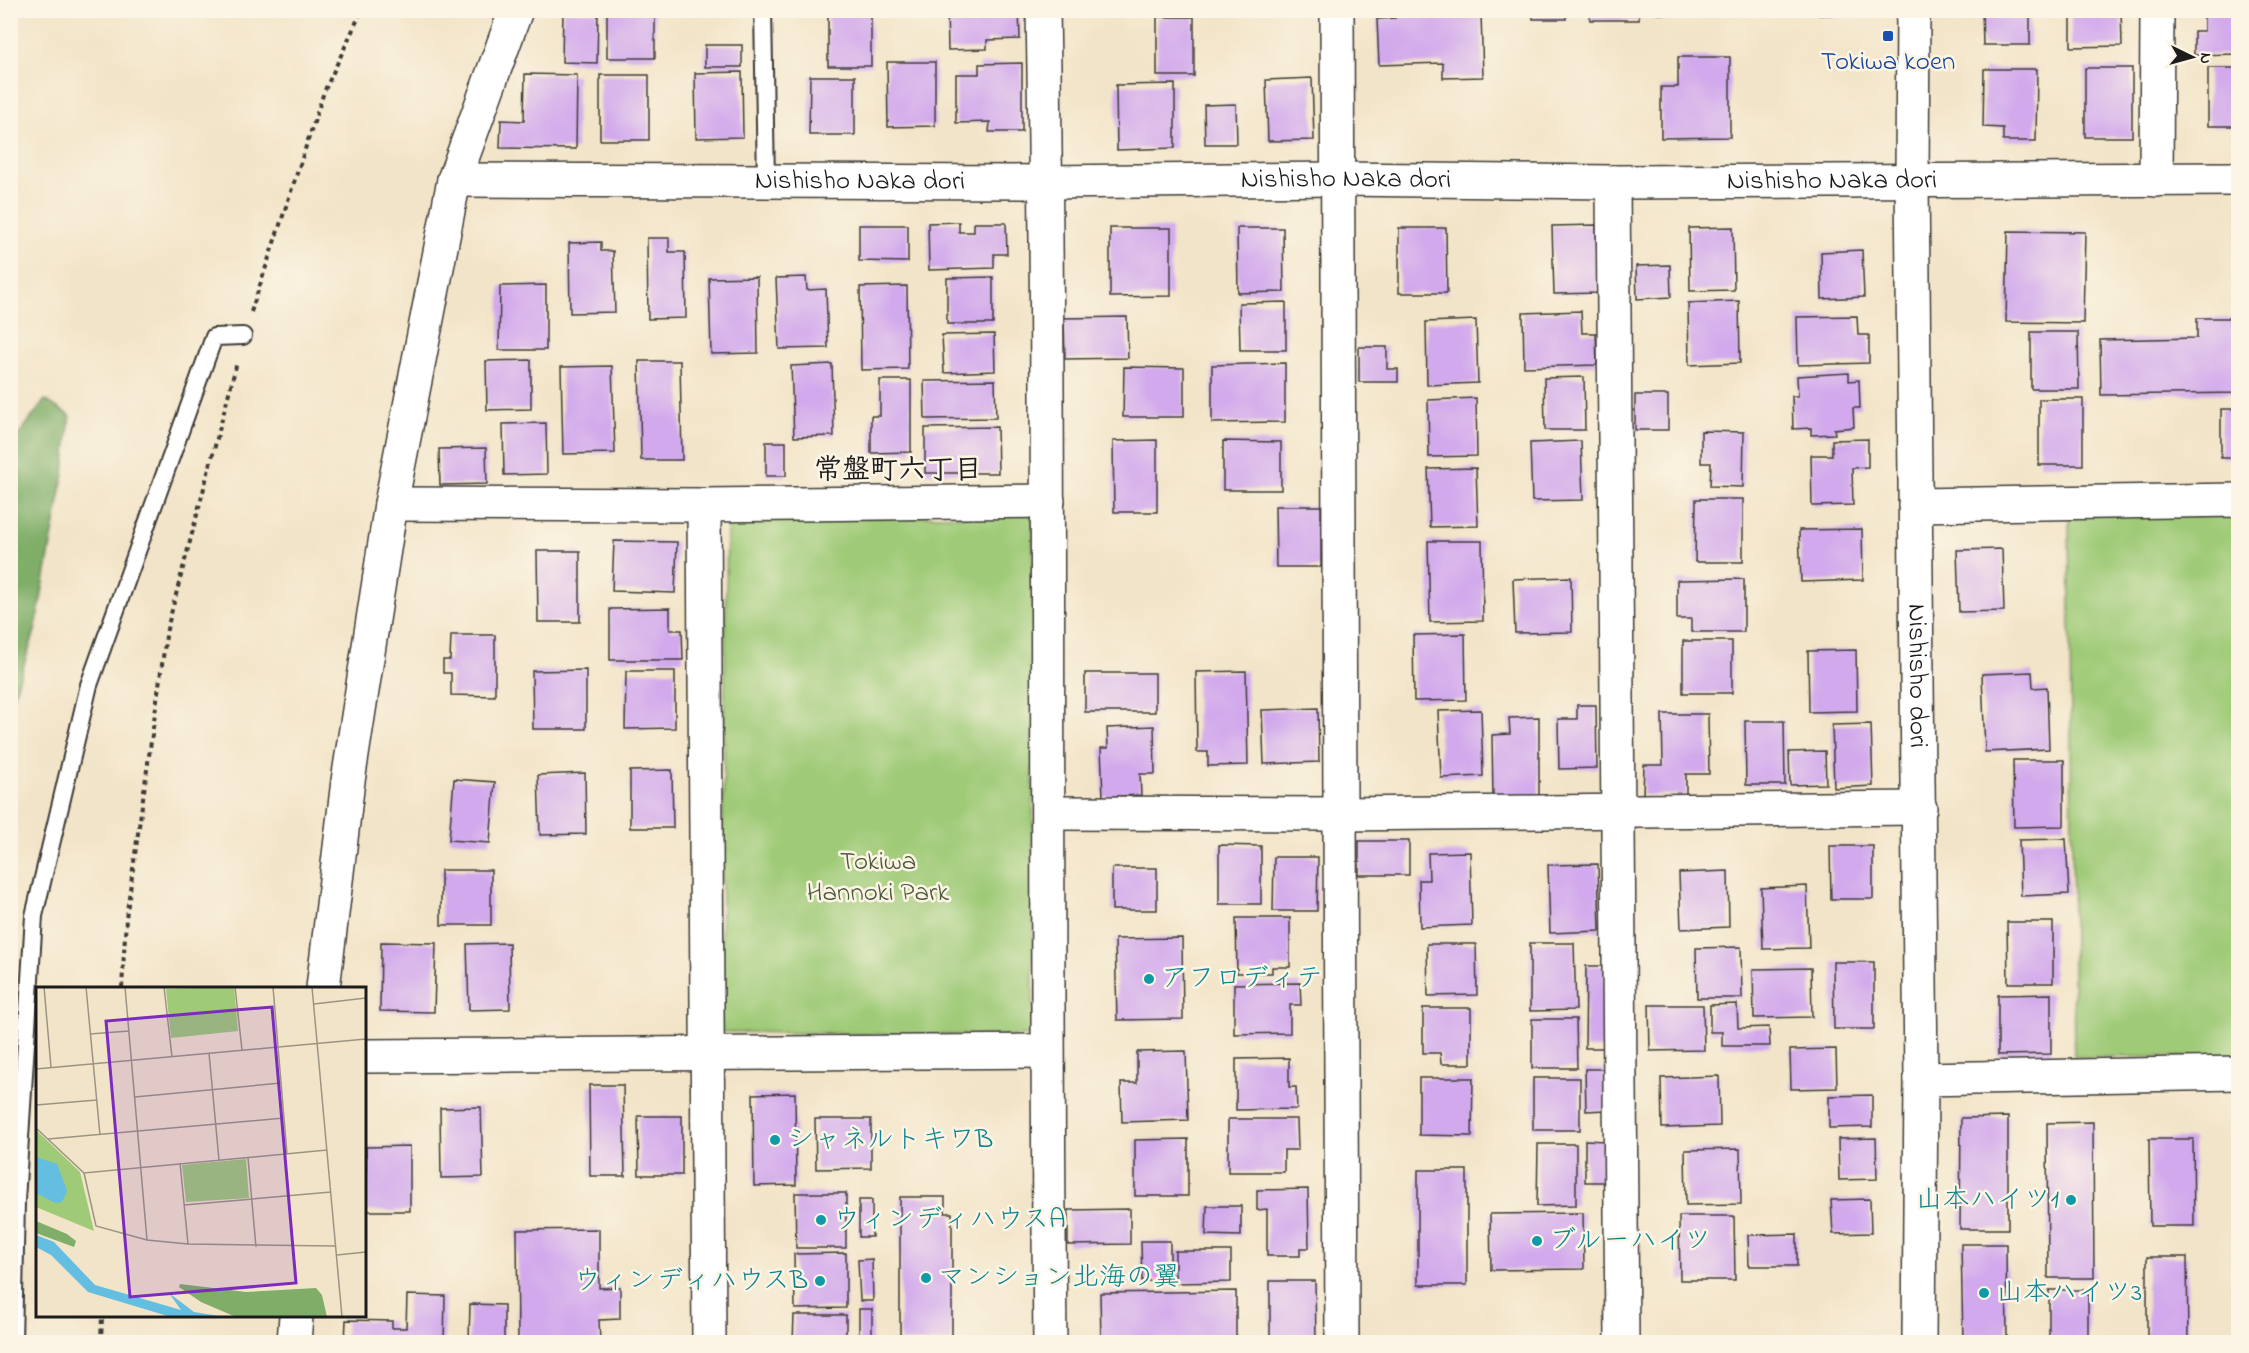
<svg xmlns="http://www.w3.org/2000/svg" width="2249" height="1353" viewBox="0 0 2249 1353" font-family="'Indie Flower','Klee One',sans-serif">
<style>
.green{fill:#9fca77;stroke:#5e734a;stroke-width:1.5}
.forest{fill:#7fae68;stroke:#4e6542;stroke-width:1.5}
.building{fill:#d1a9ec}
.lines{fill:none;stroke-linecap:round;stroke-linejoin:round}
.service-casing{stroke:#3c3a36;stroke-width:20}
.minor-casing{stroke:#3c3a36;stroke-width:36}
.path{stroke:#3c3a36;stroke-width:4;stroke-dasharray:4.5 4.5;stroke-linecap:butt}
.service{stroke:#fff;stroke-width:16}
.minor{stroke:#fff;stroke-width:33}
.transit-dot{fill:#1a4fb4;stroke:#fcf5e5;stroke-width:2}
.culture-dot{fill:#0f9aa8;stroke:#fcf5e5;stroke-width:2}
.labels{text-anchor:middle;dominant-baseline:central;stroke-width:5;stroke-linejoin:round;paint-order:stroke}
.transit-label{font-size:27px;fill:#164399;stroke:#fcf5e5}
.street-label{font-size:27px;fill:#1c1c1c;stroke:#fcf5e5}
.park-label{font-size:27px;fill:#4a593c;stroke:#fcf5e5}
.culture-label{font-size:27px;fill:#0d838f;stroke:#fcf5e5;text-anchor:start}
.neighbourhood-label{font-size:28px;font-weight:bold;fill:#1c1c1c;stroke:#fcf5e5}
.inset-road{fill:none;stroke:#9c9483;stroke-width:1.5}
.view{fill:#7b2cbf;fill-opacity:0.15;stroke:#7b2cbf;stroke-width:3}
.inset-edge{fill:none;stroke:#1c1c1c;stroke-width:3}
</style>
<rect width="100%" height="100%" fill="#fcf5e5"/>
<filter id="ink" filterUnits="userSpaceOnUse"><feTurbulence type="fractalNoise" baseFrequency=".0167" numOctaves="2"/><feDisplacementMap in="SourceGraphic" scale="12" xChannelSelector="R" yChannelSelector="G"/><feConvolveMatrix kernelMatrix="1 2 1 2 8 2 1 2 1" color-interpolation-filters="sRGB"/></filter>
<filter id="wash" filterUnits="userSpaceOnUse"><feTurbulence type="fractalNoise" baseFrequency=".008" numOctaves="4" result="noise"/><feDisplacementMap in="SourceGraphic" scale="24" xChannelSelector="R" yChannelSelector="G"/><feGaussianBlur stdDeviation="1.35" result="paint"/><feColorMatrix in="noise" values="0 0 0 0 0 0 0 0 0 0 0 0 0 0 0 0 0 1.4 0 .05"/><feComposite in="paint" operator="in"/></filter>
<g filter="url(#wash)">
<rect width="100%" height="100%" fill="#f2e4c8"/>
<!-- green -->
<g class="green">
<polygon points="2238,512 2238,1057 2074,1057 2069,515"/>
<polygon points="1033,514 1033,1036 720,1032 727,520"/>
</g>
<!-- forest -->
<polygon class="forest" points="45,400 70,416 64,474 35,631 11,704 11,445"/>
<g id="blocks">
<!-- building -->
<g class="building">
<rect x="607" y="10" width="48" height="48"/>
<rect x="828" y="10" width="43" height="56"/>
<polygon points="947,10 1019,10 1020,39 987,40 987,49 948,50"/>
<polygon points="1395,10 1481,14 1483,77 1443,78 1443,63 1379,65 1377,19 1395,18"/>
<rect x="1533" y="10" width="33" height="9"/>
<rect x="1590" y="10" width="49" height="10"/>
<polygon points="1657,10 1717,10 1717,13 1657,14"/>
<polygon points="1734,10 1786,10 1786,13 1734,14"/>
<polygon points="1819,10 1872,10 1872,14 1819,15"/>
<polygon points="1982,10 2030,10 2030,45 1983,45"/>
<polygon points="2071,10 2121,10 2122,46 2071,47"/>
<polygon points="2204,10 2238,10 2238,54 2194,55 2194,31 2204,31"/>
<polygon points="563,11 598,12 597,63 562,62"/>
<rect x="1157" y="17" width="37" height="59"/>
<rect x="705" y="45" width="37" height="22"/>
<polygon points="1678,57 1730,57 1730,137 1661,138 1661,87 1678,87"/>
<polygon points="887,62 935,62 935,126 888,127"/>
<polygon points="1022,63 1022,132 989,132 990,122 956,123 956,74 979,74 979,64"/>
<rect x="2085" y="68" width="47" height="69"/>
<rect x="2208" y="68" width="30" height="58"/>
<polygon points="1984,69 2037,69 2036,141 2003,141 2003,128 1983,127"/>
<polygon points="742,72 743,137 696,138 695,73"/>
<polygon points="525,74 577,75 576,149 500,148 501,120 524,121"/>
<rect x="600" y="75" width="49" height="65"/>
<polygon points="810,76 855,76 855,135 809,135"/>
<polygon points="1312,78 1314,140 1268,141 1266,80"/>
<polygon points="1175,84 1175,148 1117,150 1116,85"/>
<polygon points="1236,104 1237,144 1205,144 1204,105"/>
<polygon points="959,222 959,232 974,232 974,223 1006,223 1007,254 994,254 994,268 929,270 928,223"/>
<polygon points="859,225 908,225 908,262 859,261"/>
<polygon points="1596,225 1598,293 1554,294 1552,226"/>
<polygon points="1733,227 1734,290 1690,291 1689,228"/>
<polygon points="1110,228 1171,228 1171,296 1110,297"/>
<polygon points="1237,228 1283,228 1284,292 1238,293"/>
<polygon points="1399,228 1446,228 1447,293 1399,293"/>
<polygon points="2008,231 2085,232 2083,323 2006,322"/>
<polygon points="647,238 669,238 669,252 685,252 686,318 648,319"/>
<polygon points="601,242 601,251 613,251 615,312 570,313 569,243"/>
<polygon points="1862,250 1864,297 1822,299 1821,252"/>
<polygon points="1670,265 1671,297 1637,299 1636,266"/>
<polygon points="757,277 758,353 711,354 709,278"/>
<polygon points="806,277 807,290 826,289 828,348 779,349 776,278"/>
<polygon points="993,277 993,324 947,324 947,278"/>
<polygon points="546,285 546,350 499,350 500,286"/>
<polygon points="907,286 908,369 861,370 860,287"/>
<polygon points="1739,301 1740,363 1689,365 1688,303"/>
<polygon points="1286,302 1286,350 1240,350 1239,303"/>
<polygon points="1581,311 1582,333 1596,333 1597,365 1524,367 1523,313"/>
<polygon points="1857,316 1858,335 1869,335 1869,363 1798,365 1797,317"/>
<polygon points="1127,317 1128,358 1065,359 1064,318"/>
<polygon points="2197,318 2238,318 2238,393 2101,395 2100,340 2197,338"/>
<polygon points="1476,320 1478,383 1427,385 1426,322"/>
<polygon points="2031,332 2078,332 2079,389 2031,389"/>
<polygon points="994,334 995,371 944,373 942,335"/>
<polygon points="1359,347 1387,347 1387,369 1398,369 1398,382 1359,382"/>
<polygon points="531,360 531,409 487,410 486,361"/>
<polygon points="639,361 680,361 682,460 641,460"/>
<polygon points="1285,363 1285,422 1212,423 1212,365"/>
<polygon points="832,364 834,436 794,437 791,366"/>
<polygon points="612,366 615,453 563,454 561,367"/>
<polygon points="1124,367 1184,368 1184,417 1123,417"/>
<polygon points="1849,373 1849,381 1859,380 1860,408 1853,408 1854,427 1834,429 1835,434 1811,435 1811,428 1793,429 1792,396 1798,396 1797,376"/>
<polygon points="1584,377 1585,430 1545,430 1544,378"/>
<polygon points="880,380 911,380 911,452 871,453 871,416 880,416"/>
<polygon points="995,380 996,418 925,419 924,381"/>
<rect x="1635" y="395" width="33" height="35"/>
<polygon points="1476,398 1477,456 1429,457 1428,400"/>
<rect x="2039" y="399" width="44" height="66"/>
<rect x="2221" y="409" width="17" height="49"/>
<polygon points="546,423 547,474 504,475 503,424"/>
<polygon points="997,427 998,473 925,473 925,428"/>
<polygon points="1701,431 1744,432 1743,487 1710,486 1711,463 1701,463"/>
<polygon points="1868,439 1868,467 1852,468 1853,505 1812,506 1811,455 1832,455 1832,440"/>
<polygon points="1157,440 1157,512 1114,512 1113,441"/>
<polygon points="1223,441 1281,442 1281,490 1223,490"/>
<polygon points="1581,441 1583,500 1532,501 1530,443"/>
<rect x="766" y="442" width="20" height="34"/>
<polygon points="486,448 487,484 440,485 439,449"/>
<polygon points="1476,468 1478,526 1430,527 1428,469"/>
<polygon points="1696,499 1743,499 1743,562 1695,562"/>
<polygon points="1275,506 1321,506 1321,567 1276,567"/>
<polygon points="1862,529 1863,580 1801,582 1799,530"/>
<polygon points="614,541 677,542 675,593 612,591"/>
<polygon points="1428,541 1482,541 1483,621 1430,622"/>
<polygon points="2002,549 2004,611 1959,612 1957,550"/>
<polygon points="537,551 580,551 580,622 538,622"/>
<polygon points="1571,577 1572,632 1515,633 1513,579"/>
<polygon points="1744,579 1744,632 1691,632 1691,619 1677,619 1677,580"/>
<polygon points="670,608 670,630 682,630 683,660 610,660 610,609"/>
<polygon points="1465,634 1466,700 1414,701 1413,635"/>
<polygon points="451,635 495,635 495,696 451,695 451,673 443,673 443,660 450,660"/>
<rect x="1683" y="641" width="49" height="52"/>
<polygon points="1856,650 1857,711 1809,712 1808,651"/>
<polygon points="586,670 586,729 533,729 532,671"/>
<polygon points="626,671 675,671 675,728 625,729"/>
<polygon points="1246,671 1248,765 1208,766 1208,752 1197,752 1196,672"/>
<polygon points="2032,672 2033,688 2047,687 2049,749 1985,752 1982,674"/>
<rect x="1085" y="673" width="70" height="39"/>
<polygon points="1577,705 1596,705 1597,768 1559,769 1558,719 1577,719"/>
<polygon points="1318,708 1319,762 1264,764 1262,710"/>
<polygon points="1481,710 1483,776 1441,778 1438,711"/>
<polygon points="1662,714 1708,714 1709,774 1686,774 1686,795 1643,795 1644,765 1663,765"/>
<polygon points="1539,717 1539,797 1493,797 1492,735 1510,734 1509,718"/>
<polygon points="1745,721 1784,721 1785,785 1746,785"/>
<polygon points="1871,724 1873,786 1834,788 1832,725"/>
<polygon points="1154,726 1155,774 1140,774 1141,795 1103,797 1101,748 1108,748 1107,728"/>
<polygon points="1825,751 1826,784 1790,785 1789,752"/>
<polygon points="2013,760 2064,760 2064,826 2014,827"/>
<polygon points="672,770 673,828 630,828 630,771"/>
<polygon points="585,773 586,834 540,835 538,775"/>
<polygon points="454,779 495,782 490,843 449,840"/>
<polygon points="2066,839 2069,894 2021,896 2019,840"/>
<rect x="1359" y="841" width="50" height="34"/>
<polygon points="1219,845 1261,846 1261,904 1219,904"/>
<polygon points="1830,846 1873,846 1873,899 1831,899"/>
<polygon points="1470,852 1472,925 1420,927 1419,880 1429,880 1428,853"/>
<polygon points="1274,857 1318,857 1317,911 1273,911"/>
<polygon points="1598,864 1600,931 1550,933 1548,865"/>
<rect x="1112" y="868" width="45" height="42"/>
<rect x="441" y="870" width="50" height="55"/>
<polygon points="1728,871 1729,927 1681,929 1679,873"/>
<polygon points="1807,886 1809,948 1763,949 1761,888"/>
<polygon points="1236,918 1290,918 1290,967 1272,967 1272,973 1237,973"/>
<polygon points="2007,922 2053,922 2053,983 2008,983"/>
<polygon points="1182,938 1183,1019 1117,1020 1115,939"/>
<polygon points="381,942 436,943 434,1012 380,1011"/>
<polygon points="509,943 510,1009 469,1010 467,944"/>
<polygon points="1530,943 1574,943 1576,1010 1530,1011"/>
<polygon points="1427,944 1476,944 1477,995 1428,996"/>
<polygon points="1741,947 1742,998 1697,998 1696,948"/>
<polygon points="1833,962 1874,962 1874,1029 1834,1029"/>
<polygon points="1586,966 1605,966 1604,1048 1585,1048"/>
<polygon points="1811,968 1812,1017 1754,1018 1753,969"/>
<polygon points="1300,983 1301,1005 1290,1005 1290,1033 1234,1034 1234,984"/>
<polygon points="2051,994 2051,1054 1998,1055 1998,995"/>
<polygon points="1737,1004 1738,1028 1769,1027 1770,1046 1722,1046 1722,1032 1710,1032 1710,1005"/>
<polygon points="1649,1005 1703,1005 1704,1050 1650,1051"/>
<polygon points="1423,1008 1471,1008 1471,1064 1441,1064 1440,1053 1423,1053"/>
<polygon points="1532,1019 1576,1019 1577,1068 1532,1068"/>
<polygon points="1836,1049 1837,1088 1791,1089 1790,1050"/>
<polygon points="1186,1051 1188,1120 1122,1122 1121,1083 1137,1083 1137,1052"/>
<polygon points="1289,1058 1289,1087 1296,1087 1297,1109 1236,1110 1236,1059"/>
<polygon points="1585,1069 1605,1069 1606,1110 1586,1111"/>
<polygon points="1719,1076 1720,1126 1662,1128 1661,1078"/>
<polygon points="1419,1078 1473,1078 1472,1136 1419,1135"/>
<rect x="1533" y="1078" width="47" height="52"/>
<polygon points="589,1085 623,1085 625,1176 590,1176"/>
<polygon points="795,1093 796,1185 754,1186 753,1094"/>
<polygon points="1872,1095 1872,1127 1829,1128 1829,1096"/>
<polygon points="481,1107 483,1177 441,1178 440,1108"/>
<polygon points="638,1116 682,1116 682,1175 639,1175"/>
<polygon points="2008,1117 2008,1229 1960,1229 1961,1118"/>
<polygon points="815,1119 871,1119 871,1168 816,1169"/>
<polygon points="1228,1119 1297,1119 1298,1150 1284,1150 1284,1172 1228,1172"/>
<polygon points="2093,1122 2094,1278 2048,1278 2047,1123"/>
<polygon points="1876,1138 1877,1179 1839,1180 1838,1139"/>
<polygon points="1188,1139 1188,1196 1135,1196 1135,1140"/>
<polygon points="2149,1139 2193,1139 2194,1226 2150,1226"/>
<polygon points="1585,1140 1605,1141 1605,1182 1585,1182"/>
<polygon points="1538,1144 1576,1144 1576,1205 1537,1206"/>
<polygon points="410,1146 410,1211 366,1211 366,1147"/>
<polygon points="1740,1149 1741,1204 1686,1205 1685,1150"/>
<rect x="1418" y="1170" width="49" height="115"/>
<polygon points="1308,1189 1309,1248 1300,1248 1300,1256 1267,1256 1267,1209 1257,1210 1257,1190"/>
<polygon points="795,1193 846,1193 846,1248 796,1248"/>
<polygon points="900,1197 945,1197 945,1213 952,1213 952,1342 900,1342"/>
<polygon points="1870,1199 1871,1233 1833,1234 1831,1200"/>
<rect x="859" y="1200" width="13" height="37"/>
<polygon points="1207,1206 1241,1206 1241,1236 1206,1235"/>
<polygon points="1130,1209 1130,1244 1068,1245 1068,1210"/>
<polygon points="1583,1213 1584,1269 1491,1270 1490,1214"/>
<polygon points="1679,1216 1734,1216 1735,1280 1680,1280"/>
<polygon points="599,1229 599,1288 620,1287 620,1319 599,1320 600,1342 518,1342 517,1230"/>
<polygon points="1797,1234 1797,1266 1749,1266 1748,1235"/>
<polygon points="1141,1241 1170,1241 1170,1281 1142,1281"/>
<polygon points="1961,1244 2006,1244 2007,1342 1963,1342"/>
<polygon points="1175,1251 1231,1251 1231,1282 1175,1283"/>
<polygon points="846,1253 846,1308 795,1309 794,1254"/>
<polygon points="2147,1257 2187,1257 2188,1342 2147,1342"/>
<polygon points="872,1259 873,1301 860,1301 858,1260"/>
<polygon points="1270,1281 1315,1281 1316,1342 1270,1342"/>
<rect x="2049" y="1290" width="39" height="52"/>
<polygon points="1236,1291 1236,1342 1101,1342 1100,1293"/>
<polygon points="407,1295 445,1296 444,1342 345,1342 346,1320 392,1321 392,1328 406,1328"/>
<polygon points="470,1304 504,1305 504,1340 469,1340"/>
<rect x="859" y="1309" width="13" height="33"/>
<polygon points="794,1315 846,1315 846,1342 793,1342"/>
</g>
</g>
</g>
<g filter="url(#ink)">
<use href="#blocks" fill-opacity="0" stroke="#3c3a36" stroke-width="1.5"/>
<g class="lines">
<!-- service casing -->
<g class="service-casing">
<g id="service">
<polyline points="763,10 766,182"/>
<polyline points="13,1342 16,1201 34,916 89,685 214,337 243,336"/>
</g>
</g>
<!-- minor casing -->
<g class="minor-casing">
<g id="minor">
<path d="M1043,10c8,444 2,889 7,1332"/>
<polyline points="1337,10 1342,1342"/>
<path id="s1" d="M1913,10l-1,169 9,900 -2,263"/>
<path id="s2" d="M454,180l592,2 292,-3 275,3 625,-3"/>
<polyline points="2156,180 2157,10"/>
<polyline points="1613,182 1622,1342"/>
<polyline points="391,504 704,505 1048,501"/>
<polyline points="704,505 709,1342"/>
<polyline points="1915,505 2238,500"/>
<polyline points="1049,813 1341,814 1920,808"/>
<polyline points="323,988 348,781 391,504 454,180 516,10"/>
<polyline points="364,1056 1047,1051"/>
<polyline points="1921,1079 2238,1073"/>
<polyline points="294,1342 296,1316"/>
</g>
</g>
<!-- path -->
<g class="path">
<polyline points="251,312 324,92 362,10"/>
<polyline points="122,988 126,918 167,629 237,362"/>
<polyline points="101,1342 102,1316"/>
</g>
<!-- service -->
<use href="#service" class="service"/>
<!-- minor -->
<use href="#minor" class="minor"/>
</g>
</g>
<!-- markers -->
<rect class="transit-dot" x="1882" y="30" width="12" height="12" rx="3"/>
<g class="culture-dot">
<circle cx="1149" cy="979" r="6"/>
<circle cx="775" cy="1140" r="6"/>
<circle cx="2071" cy="1200" r="6"/>
<circle cx="821" cy="1220" r="6"/>
<circle cx="1537" cy="1241" r="6"/>
<circle cx="926" cy="1278" r="6"/>
<circle cx="820" cy="1281" r="6"/>
<circle cx="1984" cy="1293" r="6"/>
</g>
<g class="labels">
<!-- transit labels -->
<g class="transit-label">
<text x="1888" y="62">Tokiwa koen</text>
</g>
<!-- street labels -->
<g class="street-label">
<text stroke="none"><textPath href="#s2" startOffset="892">Nishisho Naka dori</textPath></text>
<text stroke="none"><textPath href="#s2" startOffset="1378">Nishisho Naka dori</textPath></text>
<text stroke="none"><textPath href="#s2" startOffset="406">Nishisho Naka dori</textPath></text>
<text stroke="none"><textPath href="#s1" startOffset="666">Nishisho dori</textPath></text>
</g>
<!-- park labels -->
<g class="park-label">
<text x="878" y="862">Tokiwa<tspan x="878" dy="31">Hannoki Park</tspan></text>
</g>
<!-- culture labels -->
<g class="culture-label">
<text x="1161" y="979">アフロディテ</text>
<text x="787" y="1140">シャネルトキワB</text>
<text x="2059" y="1200" text-anchor="end">山本ハイツ1</text>
<text x="833" y="1220">ウィンディハウスA</text>
<text x="1549" y="1241">ブルーハイツ</text>
<text x="938" y="1278">マンション北海の翼</text>
<text x="808" y="1281" text-anchor="end">ウィンディハウスB</text>
<text x="1996" y="1293">山本ハイツ3</text>
</g>
<!-- neighbourhood labels -->
<g class="neighbourhood-label">
<text x="898" y="471">常盤町六丁目</text>
</g>
</g>
<!-- overview -->
<g transform="translate(36 987)">
<rect width="330" height="330" fill="#f2e4c8"/>
<path d="M198,0l4,44 -67,7 -5,-49zM0,143l44,42 14,59 -58,-24zM210,172l3,39 -63,4 -4,-37z" fill="#9fca77"/>
<path d="M0,234l31,13 9,7 -2,6 -38,-14zM144,297l66,8 70,-4 6,7 5,22h-91l-35,-15 -22,-15z" fill="#7fae68"/>
<path d="M0,170l21,7 10,27 -5,11 -7,1 -19,-10zM0,248l18,7 41,43 86,25 -12,-17 25,19 31,5h-54l-83,-25 -37,-37 -15,-8z" fill="#63bee1"/>
<path class="inset-road" d="M8,0l7,80M50,0l14,148M89,0l22,253M128,0l8,70M199,0l7,63M237,0l14,167M276,0l30,330M278,17l52,-6M54,47l39,-3M173,66l10,107M0,82l330,-30M99,110l146,-14M0,118l61,-5M0,141l48,45 243,-23M12,152l236,-21M212,171l8,89M144,176l8,81M48,186l12,53 51,14 41,4 148,2M148,218l147,-13M301,268l29,-3"/>
<path class="view" d="M236,20l24,276 -166,14 -24,-276z"/>
<rect width="330" height="330" class="inset-edge"/>
</g>
<!-- margin -->
<rect width="2249" height="1353" fill="none" stroke="#fcf5e5" stroke-width="36"/>
<!-- north arrow -->
<g transform="translate(2192 57) rotate(95)" stroke="#fcf5e5" stroke-width="4.5" paint-order="stroke">
<path d="M0-4.5L10 22L0 15L-10 22Z" fill="#1c1c1c"/>
<text y="-9" font-size="16" font-weight="bold" text-anchor="middle" fill="#1c1c1c">N</text>
</g>
</svg>
